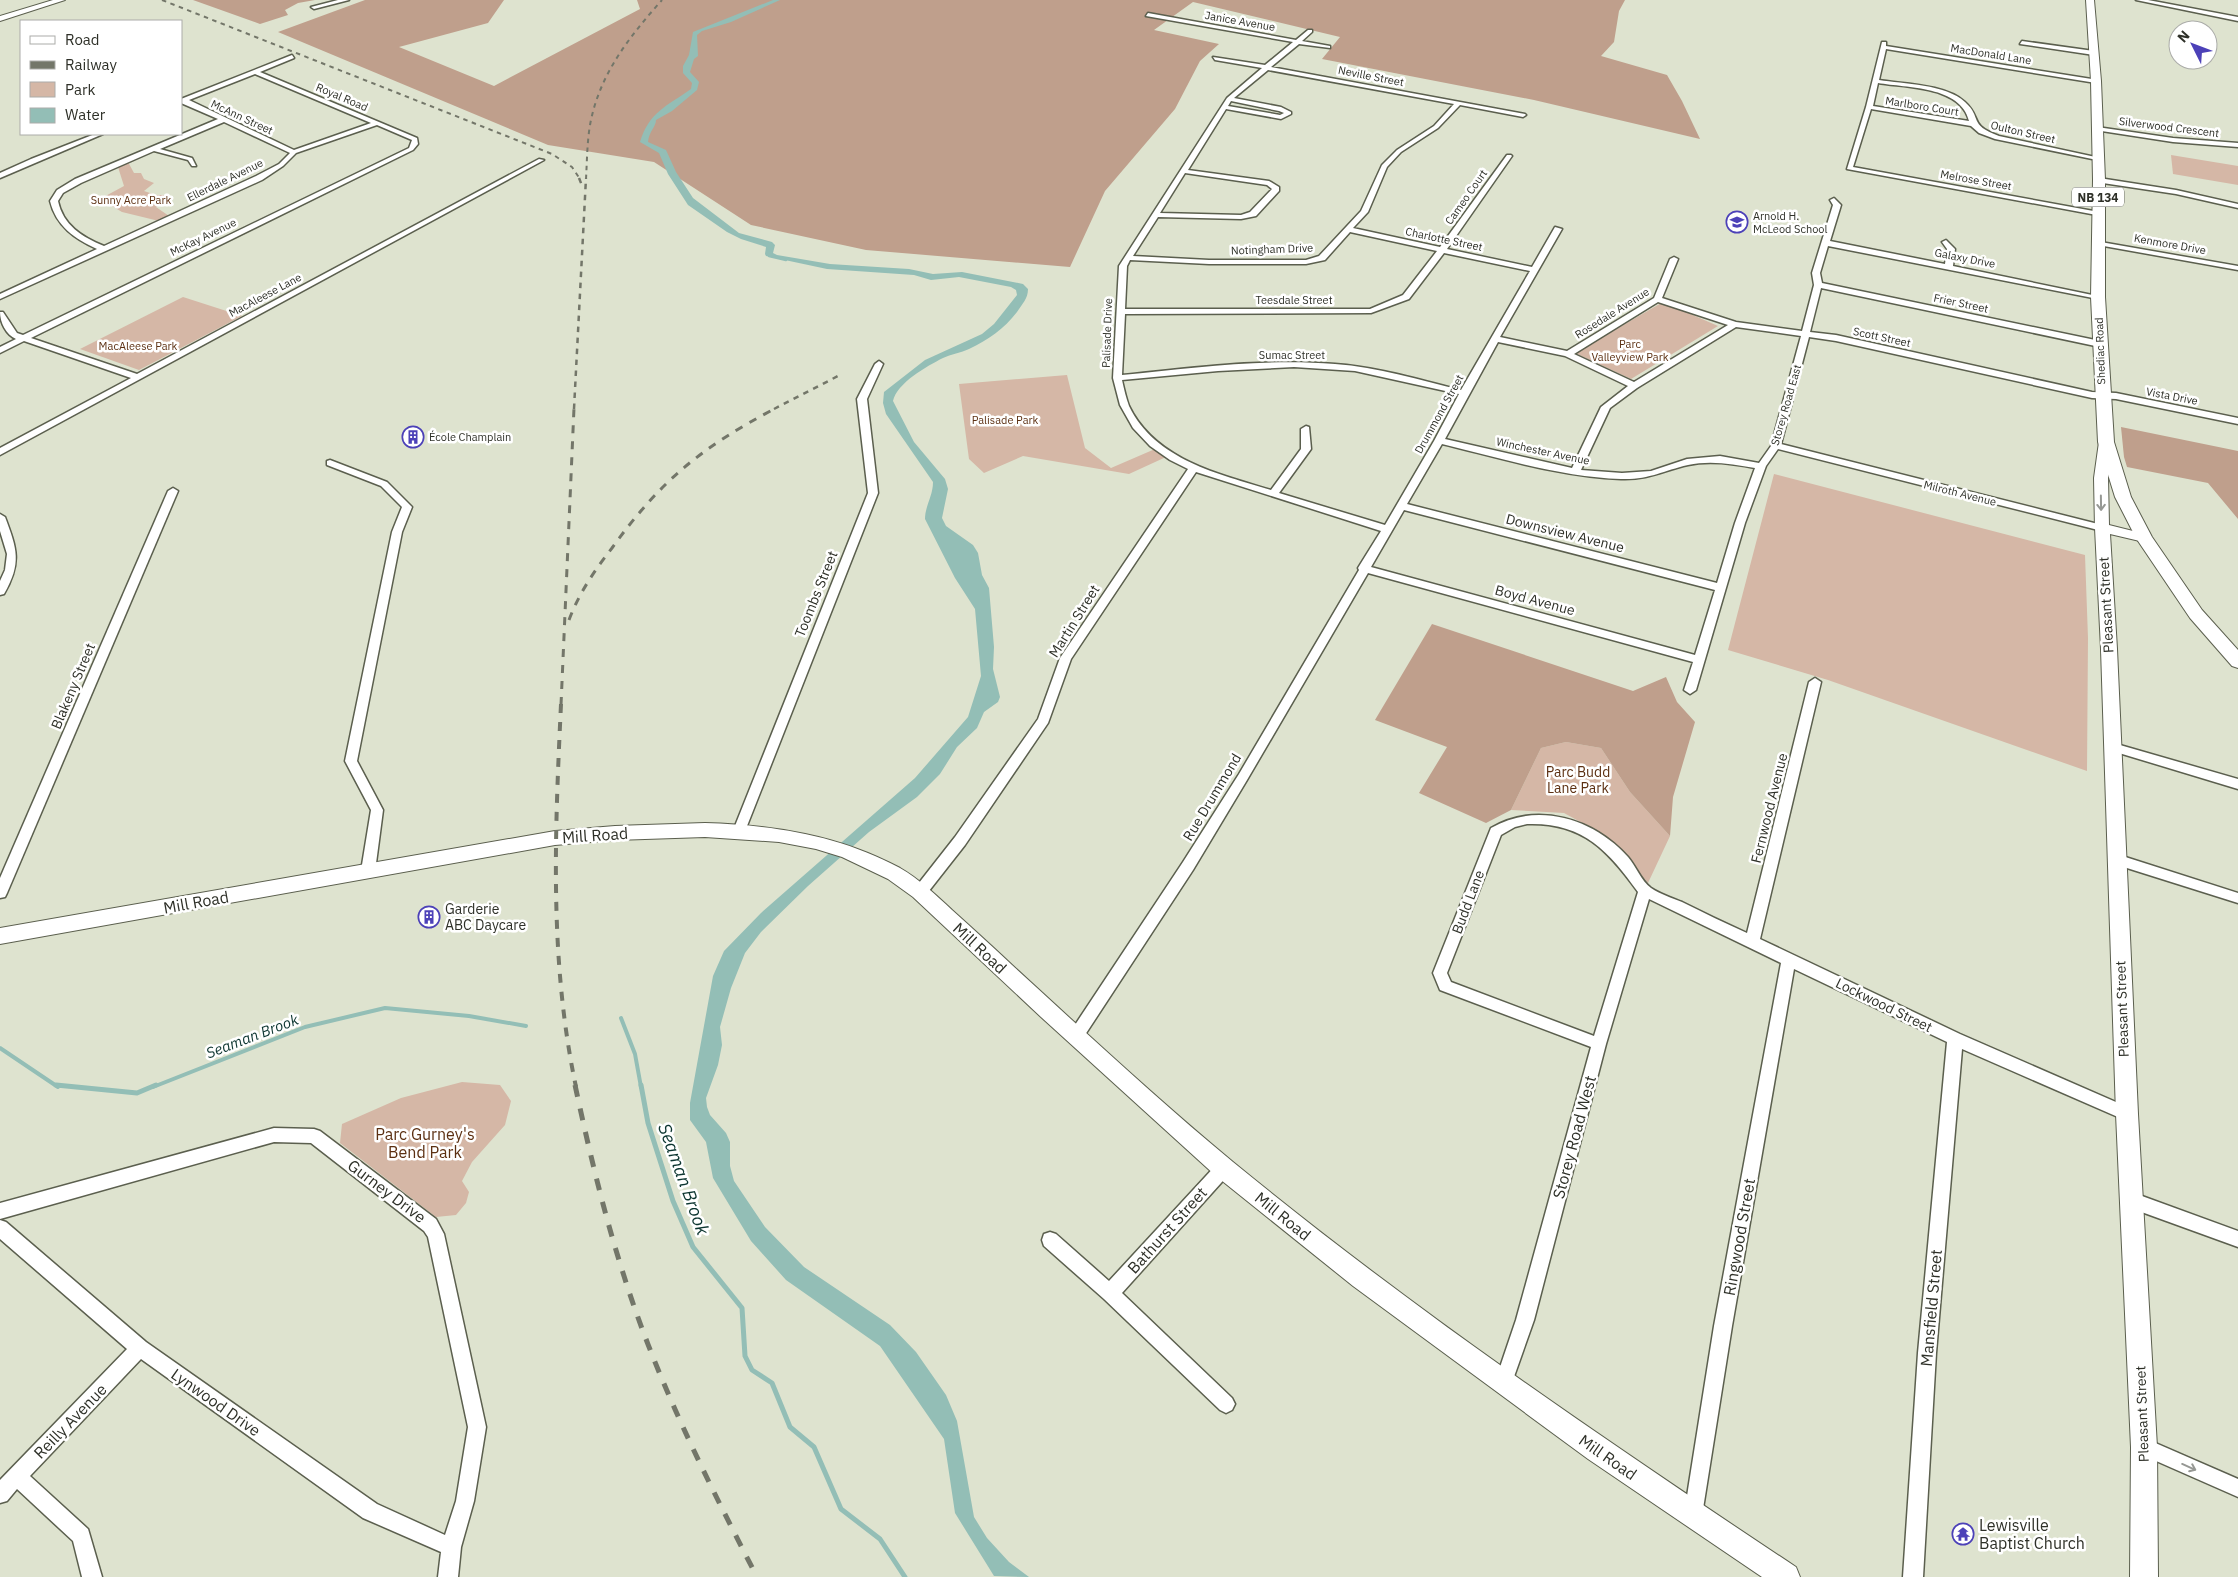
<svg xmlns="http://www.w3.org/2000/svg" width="2238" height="1577" viewBox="0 0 2238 1577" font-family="'IBM Plex Sans',sans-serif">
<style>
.green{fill:#d5b7a6}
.forest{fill:#bf9f8c}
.water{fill:#93beb6}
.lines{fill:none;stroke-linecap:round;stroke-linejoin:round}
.stream-far2{stroke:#93beb6;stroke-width:2.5}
.stream-far1{stroke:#93beb6;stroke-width:4}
.stream{stroke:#93beb6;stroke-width:5}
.street-casing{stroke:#5b5f4e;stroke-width:3}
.secondary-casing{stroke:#5b5f4e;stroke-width:2}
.primary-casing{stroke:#5b5f4e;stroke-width:2}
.street{fill:#fff;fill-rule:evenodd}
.secondary{fill:#fff;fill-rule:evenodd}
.primary{fill:#fff;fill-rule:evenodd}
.rail-far4{stroke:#737669;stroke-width:2;stroke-dasharray:4.5 4.5;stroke-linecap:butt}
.rail-far3{stroke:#737669;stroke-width:2.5;stroke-dasharray:5.5 5.5;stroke-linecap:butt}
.rail-far2{stroke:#737669;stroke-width:3;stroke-dasharray:8 8;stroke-linecap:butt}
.rail-far1{stroke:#737669;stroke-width:4;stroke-dasharray:9 9;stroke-linecap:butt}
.rail{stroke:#737669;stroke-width:5;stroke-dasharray:12 12;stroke-linecap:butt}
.oneway{stroke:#969894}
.labels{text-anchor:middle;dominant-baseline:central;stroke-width:5;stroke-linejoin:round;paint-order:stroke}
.far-street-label{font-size:11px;fill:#2e3028;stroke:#fff}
.far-park-label{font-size:11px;fill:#5c3012;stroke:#fff}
.far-poi-label{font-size:11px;fill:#2e3028;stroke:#fff;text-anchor:start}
.shield{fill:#fff;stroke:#6d6e68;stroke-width:1}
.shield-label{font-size:12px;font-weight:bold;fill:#2e3028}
.street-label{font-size:14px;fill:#2e3028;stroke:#fff}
.park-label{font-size:14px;fill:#5c3012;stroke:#fff}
.poi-label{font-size:14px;fill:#2e3028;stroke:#fff;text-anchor:start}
.water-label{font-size:15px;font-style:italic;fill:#0c3530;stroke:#fff}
.near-street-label{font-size:16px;fill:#2e3028;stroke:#fff}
.near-park-label{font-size:16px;fill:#5c3012;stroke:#fff}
.near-poi-label{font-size:16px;fill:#2e3028;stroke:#fff;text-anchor:start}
.near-water-label{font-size:18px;font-style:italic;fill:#0c3530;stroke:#fff}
</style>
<rect width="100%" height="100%" fill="#dee3cf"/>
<!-- green -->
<g class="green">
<polygon points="2171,155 2238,166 2238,185 2173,174"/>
<polygon points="128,162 134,173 141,173 144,179 154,183 144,191 156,195 170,195 157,202 161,204 156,207 169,216 159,221 122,212 100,199 124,186 118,167"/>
<polygon points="183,297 242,316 139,370 80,349"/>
<polygon points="1663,302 1718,326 1631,379 1575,353"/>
<polygon points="1067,375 1085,448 1111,468 1155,449 1166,457 1129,474 1023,456 984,473 969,459 959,384"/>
<polygon points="1774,474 2085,555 2088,638 2087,771 1828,680 1728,650"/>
<polygon points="1566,742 1601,748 1630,792 1670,836 1648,883 1606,836 1564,813 1511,810 1541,748"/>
<polygon points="462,1082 500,1085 511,1101 505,1125 472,1162 462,1181 469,1192 466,1203 456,1215 436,1217 340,1143 342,1124 401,1098"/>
</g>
<!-- forest -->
<g class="forest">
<polygon points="193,0 315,0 298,3 285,10 288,15 260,24"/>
<polygon points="365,0 504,0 488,23 399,47 494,86 640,9 637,0 1625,0 1619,11 1614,42 1601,56 1667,75 1682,101 1700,139 1534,100 1322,59 1340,37 1193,2 1154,30 1219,44 1200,61 1175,109 1105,191 1070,267 866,250 751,225 654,162 548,145 278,32"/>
<polygon points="2121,427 2238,451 2238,519 2208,483 2127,467 2124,457"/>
<polygon points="1432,624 1633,691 1666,677 1677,702 1695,722 1673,797 1670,836 1630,792 1601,748 1566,742 1541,748 1511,810 1486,823 1419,793 1447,747 1375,720"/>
</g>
<!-- water -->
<path class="water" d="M773,0h7l-49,22 -29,9 -5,4 1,21 -4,3 -4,13 9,10 -2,8 -25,21 -16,9c0,7 -7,11 -8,22l18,8 10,22 17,26 46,35 33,9 3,3 -2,8 4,2 53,9 79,5 24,5 29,-2 61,12 5,5c0,10 -6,15 -11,23 -13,17 -29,28 -48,37 -8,4 -18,5 -26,9 -16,8 -46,25 -50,43l21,41 31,37 3,10 -6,29 4,8 27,19 5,8 4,22 7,13 5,59 -1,22 7,28 -2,5 -14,10 -7,16 -20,19 -17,27 -23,23 -48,35 -61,54 -47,46 -16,21 -14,35 -11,39 2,18 -4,20 -12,33 1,9 3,8 16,18 4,9v24l4,15 31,46 39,40 86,58 26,27 30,43 11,26 17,96 13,21 22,24 20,15 -35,-1 -39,-63 -11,-74 -64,-93 -94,-66 -35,-39 -38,-63 -7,-36 -16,-22v-17l23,-127 11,-25 37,-38 154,-135 53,-61 13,-41 -6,-67 -20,-31 -30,-59c0,-13 8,-23 8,-37l-47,-68 -3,-11 1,-11 41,-32 57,-26 12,-10 23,-29 -1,-5 -5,-3 -52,-10 -28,3 -17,-5 -87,-6 -61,-13 -1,-2 1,-7 -25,-8 -14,-7 -39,-27 -20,-31 -9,-21 -19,-11c9,-30 27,-36 51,-53l1,-6 -9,-10v-7l6,-11 4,-23z"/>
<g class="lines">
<!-- stream-far2 -->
<polyline class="stream-far2" points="769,251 769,256 786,260"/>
<!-- stream-far1 -->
<g class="stream-far1">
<polyline points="621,1018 635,1054 641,1087"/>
<polyline points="0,1048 58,1087"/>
<polyline points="153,1087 305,1027 385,1008 469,1016 526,1026"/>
</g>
<!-- stream -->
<g class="stream">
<polyline points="56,1085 137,1093 156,1085"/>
<polyline points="641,1085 648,1123 673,1201 693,1247 742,1308 745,1356 752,1370 772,1383 790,1427 814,1447 841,1509 880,1539 905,1577"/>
</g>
<!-- street casing -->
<g class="street-casing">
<g id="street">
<polygon points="338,0 349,0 314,9 311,7"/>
<polygon points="2136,0 2148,0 2238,17 2238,21"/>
<path d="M1148,13l148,27 12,-10h4v2l-10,9 28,5v2l-31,-4 -28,23 254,47 1,1 -3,2 -63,-12 -22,23 -37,24 -14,15 -19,45 -15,16 87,19 67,-92h4l1,1 -65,93 85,18 23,-40 7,2 -62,108 67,14 87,-53 16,-39 4,-2 4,2 -16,39 74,24 66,9 12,-46 -2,-12 21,-68 -3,-5 4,-2 7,7 -11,36 115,23 2,-15 -5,-7 4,-2 9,9 -2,17 149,31 -4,2 -270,-53 -8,27 2,10 278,58 4,3 -4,3 -279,-59 -11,44 26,3 256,57 24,1 122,25v6l-122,-25 -24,-1 -256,-57 -27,-4 -28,107 325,82 1,2 -5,3 -324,-82 -12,17 -21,57 -49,167 -6,4 -6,-4 9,-28 -325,-89 -121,207 -54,90 -112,171 -5,2 -5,-2 -2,-5 2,-5 112,-169 56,-88 120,-204 -1,-2 23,-37 -185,-59 -125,187 -23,64 -83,122 -40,51 -5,1 -5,-1 -2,-4 2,-4 40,-51 83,-118 22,-61 128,-189 -18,-9 -20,-14 -17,-18 -13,-23 -7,-27 6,-112 108,-168 35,-30 -47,-8 -2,-3 52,8 28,-23 -147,-26zM1268,70l186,34 -20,22 -37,24 -15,15 -21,46 -42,45 -13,4h-97l-76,-4 25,-39 83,2 15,-3 23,-25v-4l-10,-6 -81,-11 38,-61 55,10 10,-5v-2l-10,-5 -47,-9zM1231,101l48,10 5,2 -4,2 -52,-9zM1185,173l82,12 5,4 -22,23 -9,3 -81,-2zM1350,232l87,19 -34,44 -33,14h-245l2,-43 3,-6 79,4h97l19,-4zM1444,253l86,18 -69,119c-41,-10 -83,-23 -126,-26 -71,-6 -143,4 -213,11l3,-61 246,-1 38,-14zM1658,302l70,23 -94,57 -60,-28zM1736,327l65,9 -30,110 -12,17 -39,-7 -33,3 -36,12 -29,2 -41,-3 29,-62 27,-20zM1498,342l67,14 63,30 -27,21 -29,61 -127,-29zM1294,367l61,4 104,23 -25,47 -49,84 -106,-32 32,-44 -2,-22 -3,-1 -5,3v20l-30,41c-52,-16 -116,-30 -142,-84 -3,-8 -5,-17 -7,-26l96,-9zM1442,444c58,14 119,33 179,35 28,1 41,-8 67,-14 22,-5 45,-1 67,3l-20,55 -18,60 -310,-79zM1404,510l311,80 -20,65 -324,-88z"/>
<polygon points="2022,41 2094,51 2097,53 2094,55 2020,44"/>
<path d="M1882,42h4v4l212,34 -2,3 -210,-34 -7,31c24,4 67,4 86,22 18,16 2,22 34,34l101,22 -3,2 -102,-21 -16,-6 -8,-7 -100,-17 -18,58 246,45 4,2 -1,2 -255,-47 19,-62zM1878,83c29,5 83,3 91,38l-96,-15z"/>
<path d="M292,55l2,3 -34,14 157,66 1,6 -5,6 -382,188 106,36 402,-215 5,1 -544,295v-7l131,-70 -107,-37 -24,12v-6l16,-8c-10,-4 -16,-17 -16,-27h3l14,21 6,2 386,-187 3,-8 -35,-15 -81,28 -13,13 -21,14 -262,119v-5l97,-45c-22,-10 -41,-23 -47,-48l7,-11 18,-11 143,-60 -37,-16v-4zM255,74l116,49 -77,27 -105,-50zM224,122l66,31 -11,11 -23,12 -152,70c-22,-9 -41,-21 -46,-45l5,-8 18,-10 73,-32 34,9 4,6h4l-4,-8 -32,-9z"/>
<polygon points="2097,127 2173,138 2238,143 2238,147 2173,142 2095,130 2094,129"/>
<polygon points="95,134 103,134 0,178 0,173 31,159"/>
<polygon points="2099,178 2176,190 2238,204 2238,208 2176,194 2096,182 2096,178"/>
<polygon points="2095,241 2238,266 2238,270 2098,245 2095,245"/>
<polygon points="879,361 883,364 867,399 878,493 745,831 744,835 734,835 733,831 868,493 857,399 875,364"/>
<polygon points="330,460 387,482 412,507 402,532 357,761 383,810 375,871 373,875 363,875 361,871 371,810 345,761 392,532 402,507 381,486 327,465 327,461"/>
<polygon points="173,488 178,491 7,893 5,897 0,898 0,878 168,491"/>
<path d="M0,514l5,3c12,32 17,46 -1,77l-4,1v-14l5,-11 2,-16 -7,-23z"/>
<path d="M1815,678l6,4 -61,257 200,95 172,75 3,5 -3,5 -5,2 -165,-72 -26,304 -13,224h-20l15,-224 29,-311 -153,-73 -62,357 -30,189 -2,7 -7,2 -7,-2 -2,-7 30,-189 67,-363 -132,-64 -43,145 -72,276 -24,68 -6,3 -6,-3 -3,-6 21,-62 75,-273 -151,-57 -7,-17 58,-145c47,-27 103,-9 137,29 8,9 13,24 23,31 9,6 21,10 31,14 22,11 43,21 65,31l62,-251zM1527,824c55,-2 81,26 111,68l-44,144 -143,-54 -4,-9 54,-138 14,-8z"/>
<polygon points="2113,743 2238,779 2238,789 2109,750 2107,747"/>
<polygon points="2116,854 2238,893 2238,903 2111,863 2109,859 2111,855"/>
<polygon points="274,1128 314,1129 320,1131 436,1219 444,1234 486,1427 474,1501 461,1547 458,1577 438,1577 441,1552 363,1518 141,1359 30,1476 88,1529 102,1577 82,1577 73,1541 17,1489 7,1501 0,1503 0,1480 127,1349 0,1239 0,1220 6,1222 146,1342 377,1504 445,1535 456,1501 468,1427 428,1237 424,1231 311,1143 274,1142 0,1219 0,1203"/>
<polygon points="1224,1160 1230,1163 1232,1168 1230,1173 1122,1293 1232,1398 1235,1404 1232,1410 1226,1413 1220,1410 1104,1299 1044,1246 1042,1240 1044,1234 1050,1232 1056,1234 1109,1281 1218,1163"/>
<polygon points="2131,1192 2238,1231 2238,1247 2125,1206 2123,1200 2125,1194"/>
<polygon points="2144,1438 2238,1479 2238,1497 2138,1453 2135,1447 2138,1441"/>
</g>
</g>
<!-- secondary casing -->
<g class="secondary-casing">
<g id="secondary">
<polygon points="53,0 65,0 0,21 0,16"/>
<polygon points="2106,438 2113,442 2108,478 2109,525 2149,535 2151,538 2149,541 2144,542 2110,534 2117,649 2138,1114 2157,1447 2158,1577 2130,1577 2131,1447 2116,1114 2101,649 2095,528 2094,478 2099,442"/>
<path d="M705,823c68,2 134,12 195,45 19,11 36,27 52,42 20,18 40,36 60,55 72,66 145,134 221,197 179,147 370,277 563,405l4,10h-38l-174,-118 -235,-173 -137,-110 -175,-159 -128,-120 -25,-18 -46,-22 -26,-8 -37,-7 -74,-5 -90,3 -60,5 -555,99v-16l555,-97 60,-5z"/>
</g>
</g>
<!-- primary casing -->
<g class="primary-casing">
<polygon id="primary" points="2086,0 2094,0 2101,81 2105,180 2105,297 2114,442 2131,497 2152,537 2202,610 2238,650 2238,668 2232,666 2190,618 2136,538 2115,497 2098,442 2091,297 2093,180 2091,81"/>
</g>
<!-- street -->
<use href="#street" class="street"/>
<!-- secondary -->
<use href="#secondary" class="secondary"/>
<!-- primary -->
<use href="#primary" class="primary"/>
<!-- rail-far4 -->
<g class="rail-far4">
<polyline points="162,0 552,154 572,167 580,179"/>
<path d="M586,179c1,-17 1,-36 4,-54 9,-50 39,-88 72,-125"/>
</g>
<!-- rail-far3 -->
<g class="rail-far3">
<polyline points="579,178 583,188"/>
<polyline points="574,409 586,178"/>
<polyline points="774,409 838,376"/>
</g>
<!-- rail-far2 -->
<g class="rail-far2">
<path d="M569,620c10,-27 26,-50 43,-72 49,-68 90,-101 164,-140"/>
<polyline points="561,705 574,408"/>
</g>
<!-- rail-far1 -->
<path class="rail-far1" d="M561,704c-6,128 -12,256 15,383"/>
<!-- rail -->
<path class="rail" d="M575,1085c14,65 29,129 49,191 33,105 83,204 133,301"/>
</g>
<!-- one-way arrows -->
<defs><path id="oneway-shaft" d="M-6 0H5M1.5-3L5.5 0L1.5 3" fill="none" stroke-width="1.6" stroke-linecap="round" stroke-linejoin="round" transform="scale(1.25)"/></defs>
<g class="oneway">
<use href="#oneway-shaft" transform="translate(2101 503) rotate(89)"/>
<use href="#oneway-shaft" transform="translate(2189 1467) rotate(24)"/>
</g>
<!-- icons -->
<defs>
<g id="school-ring" transform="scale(1.125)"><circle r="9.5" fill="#fff" stroke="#4c41b8" stroke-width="1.5"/><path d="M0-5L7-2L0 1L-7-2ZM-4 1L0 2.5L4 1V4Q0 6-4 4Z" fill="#4c41b8"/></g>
<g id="building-ring" transform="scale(1.125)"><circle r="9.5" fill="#fff" stroke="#4c41b8" stroke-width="1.5"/><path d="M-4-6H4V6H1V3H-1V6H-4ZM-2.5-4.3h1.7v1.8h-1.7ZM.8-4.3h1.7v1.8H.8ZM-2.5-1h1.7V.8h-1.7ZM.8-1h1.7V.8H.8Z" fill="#4c41b8"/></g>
<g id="temple-ring" transform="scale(1.125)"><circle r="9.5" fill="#fff" stroke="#4c41b8" stroke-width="1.5"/><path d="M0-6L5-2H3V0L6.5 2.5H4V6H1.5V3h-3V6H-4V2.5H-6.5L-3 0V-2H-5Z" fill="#4c41b8"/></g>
</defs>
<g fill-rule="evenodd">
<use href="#school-ring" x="1737" y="222"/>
<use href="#building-ring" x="413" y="437"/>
<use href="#building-ring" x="429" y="917"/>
<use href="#temple-ring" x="1963" y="1534"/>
</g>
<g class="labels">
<!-- far-street labels -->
<g class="far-street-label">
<text transform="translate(1240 21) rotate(10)">Janice Avenue</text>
<text transform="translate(1991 54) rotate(9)">MacDonald Lane</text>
<text transform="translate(1371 76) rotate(11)">Neville Street</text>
<text transform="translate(342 97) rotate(23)">Royal Road</text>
<text transform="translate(1922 106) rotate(9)">Marlboro Court</text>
<text transform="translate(242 117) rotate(25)">McAnn Street</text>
<text transform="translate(2169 127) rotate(7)">Silverwood Crescent</text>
<text transform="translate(2023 132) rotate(13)">Oulton Street</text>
<text transform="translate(225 180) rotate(-26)">Ellerdale Avenue</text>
<text transform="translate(1976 180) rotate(10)">Melrose Street</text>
<text transform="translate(1466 197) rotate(-55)">Cameo Court</text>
<text transform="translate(203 237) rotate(-26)">McKay Avenue</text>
<text transform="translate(1444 239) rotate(12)">Charlotte Street</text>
<text transform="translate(2170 244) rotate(10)">Kenmore Drive</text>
<text transform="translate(1272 249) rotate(-2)">Notingham Drive</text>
<text transform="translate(1965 258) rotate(11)">Galaxy Drive</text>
<text transform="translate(265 295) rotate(-28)">MacAleese Lane</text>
<text x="1294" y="300">Teesdale Street</text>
<text transform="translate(1961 303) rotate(12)">Frier Street</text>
<text transform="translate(1612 313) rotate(-32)">Rosedale Avenue</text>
<text transform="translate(1107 333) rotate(-88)">Palisade Drive</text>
<text transform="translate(1882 337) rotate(12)">Scott Street</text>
<text transform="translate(2100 351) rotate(-92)">Shediac Road</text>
<text x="1292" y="355">Sumac Street</text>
<text transform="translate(2172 396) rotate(11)">Vista Drive</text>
<text transform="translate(1786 405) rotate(-74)">Storey Road East</text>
<text transform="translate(1439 414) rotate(-61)">Drummond Street</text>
<text transform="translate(1543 451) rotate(12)">Winchester Avenue</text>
<text transform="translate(1960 493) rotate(14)">Milroth Avenue</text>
</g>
<!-- far-park labels -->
<g class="far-park-label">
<text x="131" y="200">Sunny Acre Park</text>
<text x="1630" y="344">Parc<tspan x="1630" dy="13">Valleyview Park</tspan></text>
<text x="138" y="346">MacAleese Park</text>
<text x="1005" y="420">Palisade Park</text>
</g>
<!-- far-poi labels -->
<g class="far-poi-label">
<text x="1753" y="216">Arnold H.<tspan x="1753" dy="13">McLeod School</tspan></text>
<text x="429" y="437">École Champlain</text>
</g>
<!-- shield labels -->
<rect class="shield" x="2072" y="187.5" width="52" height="19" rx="4"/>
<g class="shield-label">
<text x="2098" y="197">NB 134</text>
</g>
<!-- street labels -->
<g class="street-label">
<text transform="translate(1565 533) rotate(14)">Downsview Avenue</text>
<text transform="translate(816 594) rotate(-68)">Toombs Street</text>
<text transform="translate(1535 600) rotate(15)">Boyd Avenue</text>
<text transform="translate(2106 605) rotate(-93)">Pleasant Street</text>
<text transform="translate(1074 621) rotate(-58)">Martin Street</text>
<text transform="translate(73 686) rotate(-67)">Blakeny Street</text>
<text transform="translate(1212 797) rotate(-59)">Rue Drummond</text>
<text transform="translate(1769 808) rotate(-76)">Fernwood Avenue</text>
<text transform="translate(1468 902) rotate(-69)">Budd Lane</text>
<text transform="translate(1884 1005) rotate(26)">Lockwood Street</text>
<text transform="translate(2122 1009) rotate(-92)">Pleasant Street</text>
<text transform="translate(2142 1414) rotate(-92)">Pleasant Street</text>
</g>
<!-- park labels -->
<g class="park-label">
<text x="1578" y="772">Parc Budd<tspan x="1578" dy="16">Lane Park</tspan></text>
</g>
<!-- poi labels -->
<g class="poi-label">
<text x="445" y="909">Garderie<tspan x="445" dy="16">ABC Daycare</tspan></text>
</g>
<!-- water labels -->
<g class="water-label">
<text transform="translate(252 1036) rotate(-21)">Seaman Brook</text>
</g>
<!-- near-street labels -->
<g class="near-street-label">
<text transform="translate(595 835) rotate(-4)">Mill Road</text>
<text transform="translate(196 902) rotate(-10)">Mill Road</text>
<text transform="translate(980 948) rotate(43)">Mill Road</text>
<text transform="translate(1574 1137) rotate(-75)">Storey Road West</text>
<text transform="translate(387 1191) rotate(37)">Gurney Drive</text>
<text transform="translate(1283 1216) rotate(39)">Mill Road</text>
<text transform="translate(1167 1230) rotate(-48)">Bathurst Street</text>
<text transform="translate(1739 1237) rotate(-80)">Ringwood Street</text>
<text transform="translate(1931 1308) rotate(-85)">Mansfield Street</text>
<text transform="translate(216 1402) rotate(35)">Lynwood Drive</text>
<text transform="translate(70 1421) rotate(-46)">Reilly Avenue</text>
<text transform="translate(1608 1457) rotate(35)">Mill Road</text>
</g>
<!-- near-park labels -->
<g class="near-park-label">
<text x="425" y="1134">Parc Gurney's<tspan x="425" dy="18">Bend Park</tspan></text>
</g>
<!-- near-poi labels -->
<g class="near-poi-label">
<text x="1979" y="1525">Lewisville<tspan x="1979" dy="18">Baptist Church</tspan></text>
</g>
<!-- near-water labels -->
<g class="near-water-label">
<text transform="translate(684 1179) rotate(70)">Seaman Brook</text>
</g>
</g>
<!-- legend -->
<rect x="20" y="20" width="162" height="115" fill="#ffffff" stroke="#abaca9"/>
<rect x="30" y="36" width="25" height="8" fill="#ffffff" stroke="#abaca9"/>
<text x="65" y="45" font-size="15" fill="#2e3028">Road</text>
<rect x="30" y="61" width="25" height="8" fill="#737669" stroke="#abaca9"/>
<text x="65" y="70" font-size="15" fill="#2e3028">Railway</text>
<rect x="30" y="82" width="25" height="15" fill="#d5b7a6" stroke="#abaca9"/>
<text x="65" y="95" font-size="15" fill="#2e3028">Park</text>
<rect x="30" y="108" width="25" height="15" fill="#93beb6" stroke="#abaca9"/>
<text x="65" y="120" font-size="15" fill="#2e3028">Water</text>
<!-- north arrow -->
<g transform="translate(2193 45) rotate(312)"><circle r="24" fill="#ffffff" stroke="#abaca9"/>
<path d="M0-4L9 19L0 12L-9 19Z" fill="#4c41b8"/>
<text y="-8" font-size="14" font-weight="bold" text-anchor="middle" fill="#2e3028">N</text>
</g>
</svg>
